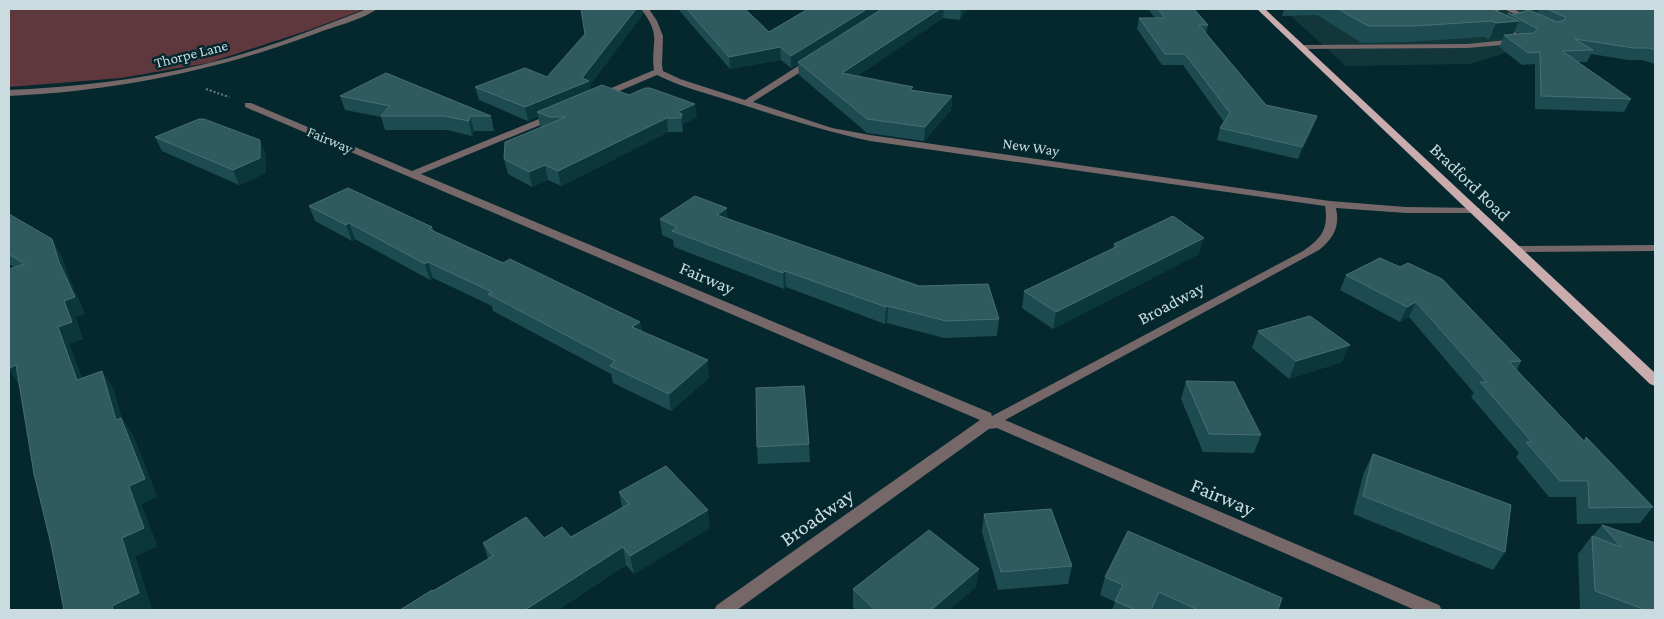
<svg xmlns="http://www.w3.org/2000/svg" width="1664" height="619" viewBox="0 0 1664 619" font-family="'Crimson Pro',serif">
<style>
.built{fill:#13363a}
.green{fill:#5e383c}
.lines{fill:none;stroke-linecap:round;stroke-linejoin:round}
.path{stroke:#678286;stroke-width:2;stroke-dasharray:2 2;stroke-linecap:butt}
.minor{fill:#766768;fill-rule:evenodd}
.major{fill:#caacae;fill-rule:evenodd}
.wall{fill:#1c4b51;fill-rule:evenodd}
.shaded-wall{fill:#0b363c}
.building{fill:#2f5b60;stroke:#476f74}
.labels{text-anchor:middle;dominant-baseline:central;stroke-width:5;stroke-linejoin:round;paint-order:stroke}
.far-street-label{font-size:15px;fill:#cadcdf;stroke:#04282d}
.street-label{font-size:18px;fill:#cadcdf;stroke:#04282d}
.near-street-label{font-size:21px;fill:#cadcdf;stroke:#04282d}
</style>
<rect width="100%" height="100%" fill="#04282d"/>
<!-- built -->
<polygon class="built" points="1283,9 1560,9 1606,22 1470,64 1346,66"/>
<!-- green -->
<polygon class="green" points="9,9 365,9 309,30 208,63 121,78 9,87"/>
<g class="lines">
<!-- path -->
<polyline class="path" points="206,89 229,97"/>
<!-- minor -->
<g class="minor">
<path d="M367,9h10c-13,10 -41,17 -57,23 -101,38 -202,59 -311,64v-6c65,-3 129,-10 192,-25 57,-13 112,-35 166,-56z"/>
<path d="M641,9h8l8,12 6,15 -1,29 1,6 17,8 65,21 64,-41h6v4l-62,39 79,26 38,7 460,66 76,6 73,1 1,2 -5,3h-69l-70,-5c4,18 -2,30 -17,42l-314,170 434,185 3,5h-27l-418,-182 -8,1 -252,181h-23l3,-5 263,-185 -735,-313v-4h6l161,68 139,-57h6v4l-136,56 570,239 1,3 311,-165c18,-12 26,-22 22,-45l-455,-65c-46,-10 -93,-25 -136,-39 -26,-8 -53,-15 -77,-27l-54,23h-6v-4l57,-24c-4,-28 9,-33 -13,-61z"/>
<polygon points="1474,9 1502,9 1498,11 1477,12 1474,12"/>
<polygon points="1504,9 1513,9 1537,20 1530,22"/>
<polygon points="1495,25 1501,25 1531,41 1527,43 1467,48 1302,49 1298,47 1302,45 1467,44 1518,39 1495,29"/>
<polygon points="1655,245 1655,251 1515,252 1509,249 1515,246"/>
</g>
<!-- major -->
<polygon class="major" points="1257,9 1265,9 1655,373 1655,386 1650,384"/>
</g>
<!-- wall -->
<g class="wall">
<polygon points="678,9 745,9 769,32 808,9 967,9 960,20 943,18 857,76 913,91 952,96 951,110 924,141 867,133 799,75 798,64 791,68 781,60 730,69"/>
<polygon points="1148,9 1194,9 1208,25 1206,33 1266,105 1317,116 1313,128 1298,159 1217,140 1220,128 1224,122 1183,65 1162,65 1137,29 1139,18 1155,18"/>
<path d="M1284,9h208l15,7 1,-3 4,2 25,-2 2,-4h116v55l-13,-4h-14l-37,-6 -4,8h-9l53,37 -7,13 -89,-3v-45l-13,1 -23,-18 4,-8 -14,1 -4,-3 -77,5 -46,1 -45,-28 -35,1zM1514,31l7,3 -8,1z"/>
<polygon points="643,14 590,85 591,90 629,95 697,117 683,124 683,132 668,132 561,186 548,180 532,187 508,174 504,159 542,127 540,126 538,116 528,121 479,100 475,87 547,77 585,34"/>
<polygon points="340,96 491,116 494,131 474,131 472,136 447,130 385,130 381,117 345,110"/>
<polygon points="155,137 266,155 266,173 239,185 162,151"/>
<polygon points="309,206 432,227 434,231 503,263 640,322 642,332 709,378 671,411 613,383 611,374 493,311 492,306 433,278 430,280 355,239 352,241 315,221"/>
<polygon points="9,214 61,255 69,278 85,314 75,317 83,339 69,344 82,378 113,388 122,419 133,435 157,497 141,504 157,546 135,556 152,610 64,610 19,384 9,369 9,330 10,330 14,267 9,264"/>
<polygon points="660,219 728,219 999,319 997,336 944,338 887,323 885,324 786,287 784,289 674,247 673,240 662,235"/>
<polygon points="1114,244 1199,254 1053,329 1022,308 1024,291 1113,249"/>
<polygon points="1380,258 1521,361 1517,370 1583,441 1586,437 1653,507 1640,523 1577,524 1576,497 1549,497 1516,457 1519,453 1471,397 1474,393 1409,317 1400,322 1340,290 1346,275"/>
<polygon points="1258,331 1342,362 1289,379 1252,348"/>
<polygon points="1186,381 1261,435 1254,453 1203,452 1181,399"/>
<polygon points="809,444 810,462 758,464 757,447"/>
<polygon points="1373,454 1505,552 1493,570 1353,514 1364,472"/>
<polygon points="619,492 710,528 634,574 626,565 558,610 400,610 488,559 483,543 544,538 571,537 622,507"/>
<polygon points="984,514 1072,566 1068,584 998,590 982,532"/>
<polygon points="1602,525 1655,543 1655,610 1582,610 1580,609 1578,554 1592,536 1593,536"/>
<polygon points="979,569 976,587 949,610 856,610 853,607 853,589"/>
<polygon points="1105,577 1278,610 1112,610 1115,602 1100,595"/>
</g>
<!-- shaded-wall -->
<g class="shaded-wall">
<polygon points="636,9 642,9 643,14 590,85 591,94 537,112 538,116 528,121 525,107 582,78"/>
<polygon points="867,9 886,9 798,62 798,64 791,68 791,56"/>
<polygon points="940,9 944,9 943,18 842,87 842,73"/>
<polygon points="961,9 967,9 960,20"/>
<polygon points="1519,21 1511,38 1504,35 1503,39 1489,40 1496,23"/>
<polygon points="780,47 781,60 730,69 729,57"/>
<polygon points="952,96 951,110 924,141 925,127"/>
<polygon points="695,104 697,117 683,124 683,132 681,118 677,112"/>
<polygon points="470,116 474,131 472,136 469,121"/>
<polygon points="1317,116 1313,128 1298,159 1302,147"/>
<polygon points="667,118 668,132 561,186 558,171"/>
<polygon points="260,140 266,155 266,173 239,185 233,170"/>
<polygon points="545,165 548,180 532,187 529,172"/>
<polygon points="727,208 728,223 717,215"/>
<polygon points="349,223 355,239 352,241 346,225"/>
<polygon points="1204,238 1199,254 1053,329 1056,312"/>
<polygon points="52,239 61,255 69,278 85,314 75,317 83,339 69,344 89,397 77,380 58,327 64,301 59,262"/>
<polygon points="428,262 433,278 430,280 425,264"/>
<polygon points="785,271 786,287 784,289 783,273"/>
<polygon points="1416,302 1409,317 1400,322 1407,307"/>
<polygon points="888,306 887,323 885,324 886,307"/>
<polygon points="640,322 643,339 632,327"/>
<polygon points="1350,345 1342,362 1289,379 1296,361"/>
<polygon points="708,360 709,378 671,411 669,394"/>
<polygon points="16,365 21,386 9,369"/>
<polygon points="102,371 113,388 122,419 133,435 157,497 141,504 157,546 135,556 152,610 113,610 112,606 122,538 129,486 116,420"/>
<polygon points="708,510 710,528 634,574 630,556"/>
<polygon points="623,547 626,565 558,610 525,610"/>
<polygon points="979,569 976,587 949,610 931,610"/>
</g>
<!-- building -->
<g class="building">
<polygon points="581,9 636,9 582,78 589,81 525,107 475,87 525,68 547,77 585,34"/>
<polygon points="687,9 745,9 769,32 808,9 867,9 791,56 780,47 729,57"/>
<polygon points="882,9 940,9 842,73 913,87 910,90 952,96 925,127 867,119 798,62"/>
<polygon points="1158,9 1194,9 1208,25 1199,25 1266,105 1317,116 1302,147 1220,128 1230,113 1185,54 1165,54 1139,18 1165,18"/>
<polygon points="1338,9 1492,9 1519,21 1496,23 1492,21 1415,26 1368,26"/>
<polygon points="1547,9 1655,9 1655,50 1649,48 1634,48 1575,39 1593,50 1562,51 1631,99 1541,96 1540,52 1528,53 1504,35 1533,33 1538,29 1508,13 1512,15 1529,10 1557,22 1565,20 1565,17"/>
<polygon points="386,73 491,116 470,116 469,121 443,116 381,116 390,106 340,96"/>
<polygon points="602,85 629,95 645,88 650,88 695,104 677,112 682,114 681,118 667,118 558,171 545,165 529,172 504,159 505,142 566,117 550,117 537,112"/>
<polygon points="199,119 204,119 260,140 260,158 233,170 155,137"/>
<polygon points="348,188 432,227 429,229 503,263 510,259 640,322 632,327 708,360 669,394 610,366 615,361 488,294 492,292 428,262 425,264 349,223 346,225 309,206"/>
<polygon points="695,196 727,208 717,215 919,286 988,284 999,319 946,321 888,306 886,307 785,271 783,273 672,231 677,227 660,219"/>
<polygon points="9,214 52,239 59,262 75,297 64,301 72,322 58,327 77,380 102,371 116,420 121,418 145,479 129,486 144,528 122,538 139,593 112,606 113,610 64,610 51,544 34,474 16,365 9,368 9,330 10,330 9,326 9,269 25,264 9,254"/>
<polygon points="1173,216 1204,238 1056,312 1024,291 1118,246 1114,244"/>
<polygon points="1380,258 1400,267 1408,263 1442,279 1521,361 1509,362 1584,441 1586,441 1586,437 1653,507 1589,508 1588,481 1560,481 1526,442 1532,442 1480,382 1487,382 1416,302 1407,307 1346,275"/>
<polygon points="1310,316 1350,345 1296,361 1258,331"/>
<polygon points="1186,381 1234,382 1261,435 1209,434"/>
<polygon points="804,386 809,444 757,447 756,388"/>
<polygon points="1373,454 1511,505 1505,552 1363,496"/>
<polygon points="666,466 708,510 630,556 623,547 525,610 400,610 432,590 433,591 493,556 483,543 526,517 544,538 562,527 571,537 629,504 619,492"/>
<polygon points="1051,509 1072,566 1001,572 984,514"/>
<polygon points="1602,525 1655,543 1655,610 1646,610 1595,591 1592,536 1621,547"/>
<polygon points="929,530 979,569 931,610 873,610 874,609 853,589"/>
<polygon points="1128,531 1282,598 1278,610 1198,610 1159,592 1151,610 1136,610 1115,601 1123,585 1105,577"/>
</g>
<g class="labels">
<!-- far-street labels -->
<g class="far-street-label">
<text transform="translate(191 54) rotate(-14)">Thorpe Lane</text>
<text transform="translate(330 140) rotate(23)">Fairway</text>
<text transform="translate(1031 147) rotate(8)">New Way</text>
</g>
<!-- street labels -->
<g class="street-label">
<text transform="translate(1470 182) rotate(44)">Bradford Road</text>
<text transform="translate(707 278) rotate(23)">Fairway</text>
<text transform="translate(1171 303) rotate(-28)">Broadway</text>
</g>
<!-- near-street labels -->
<g class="near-street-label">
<text transform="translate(1223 497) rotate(23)">Fairway</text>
<text transform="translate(817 517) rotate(-35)">Broadway</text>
</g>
</g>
<!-- border -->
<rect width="1664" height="619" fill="none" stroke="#cadcdf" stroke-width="20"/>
</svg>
